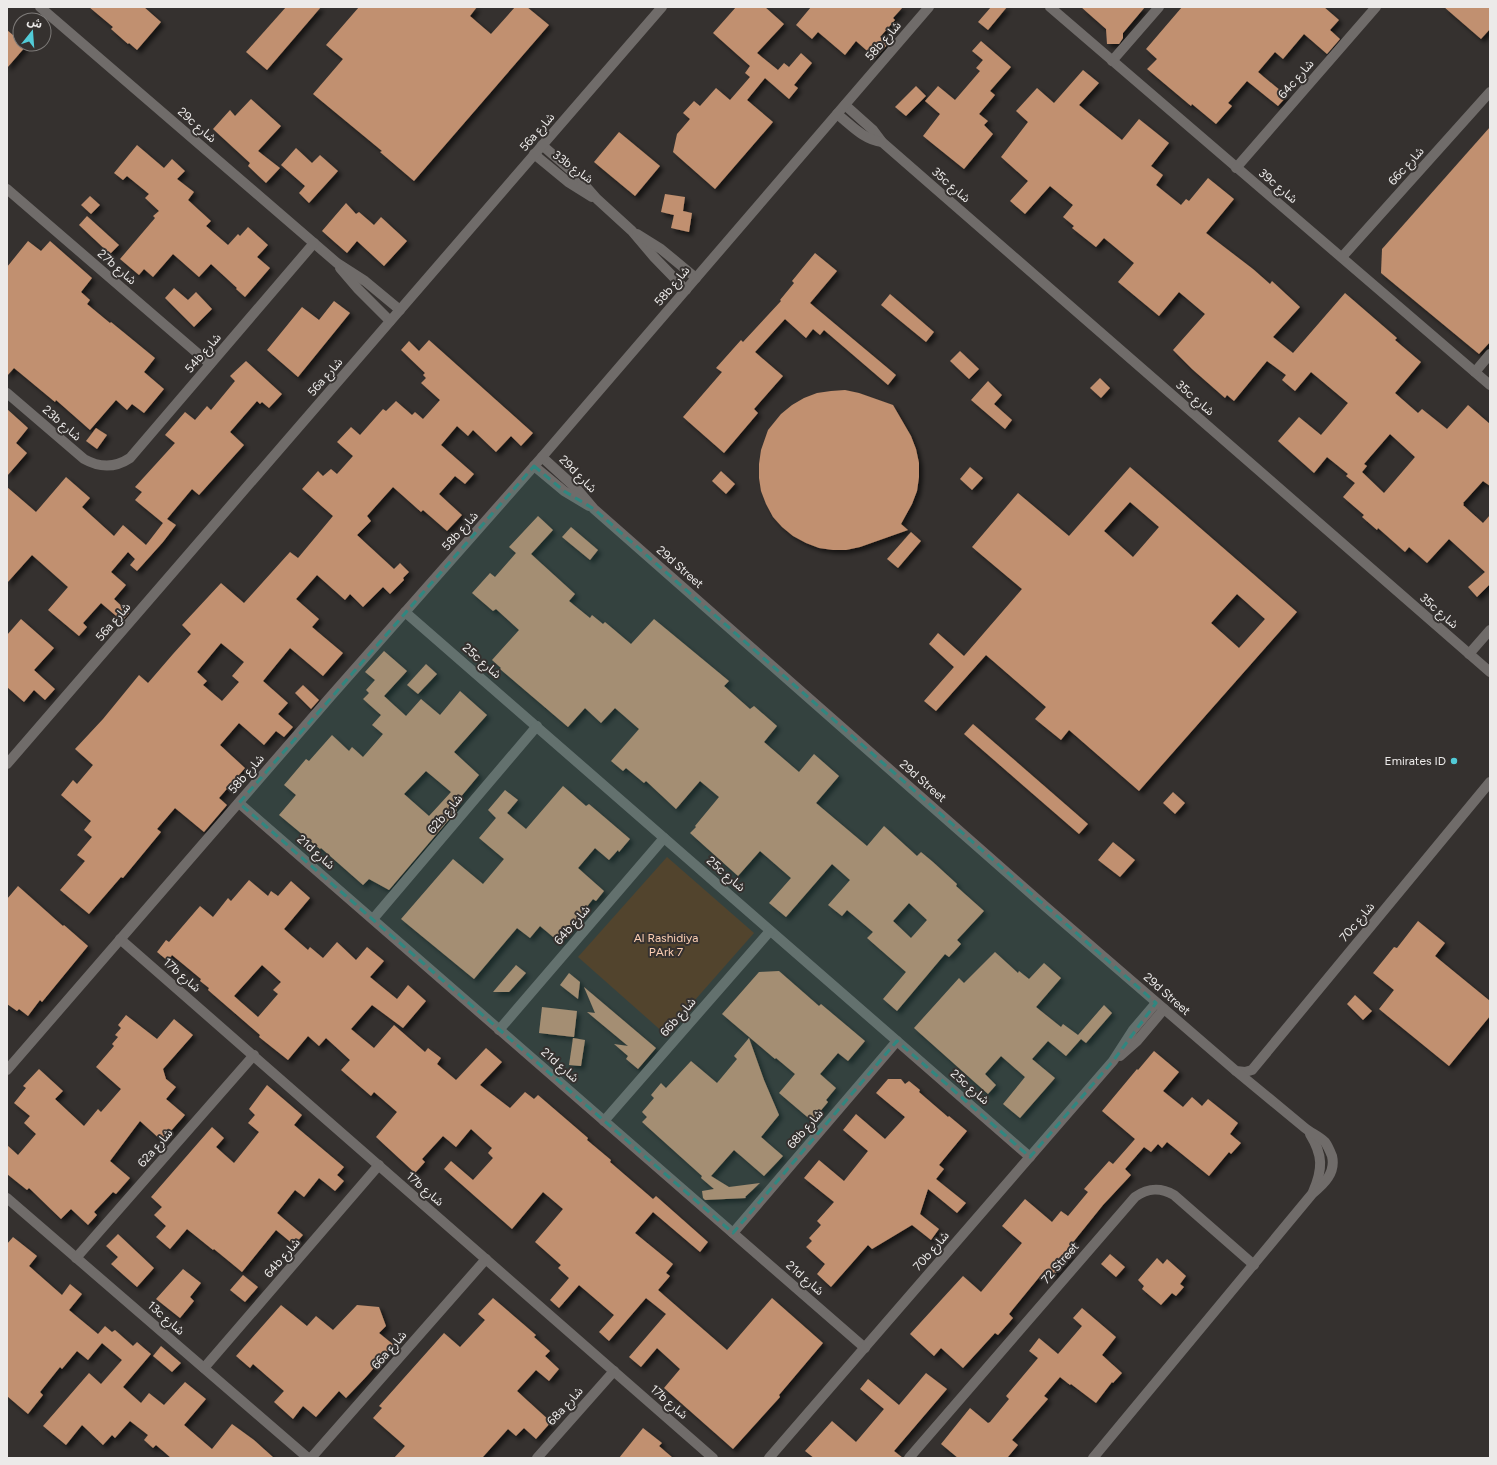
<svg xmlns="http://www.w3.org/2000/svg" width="1497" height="1465" viewBox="0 0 1497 1465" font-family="Figtree,'Noto Sans Arabic',sans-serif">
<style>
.green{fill:#5b3418}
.building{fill:#c1906f;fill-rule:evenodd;filter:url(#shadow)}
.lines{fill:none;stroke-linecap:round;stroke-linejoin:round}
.street{stroke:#706c6a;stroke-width:10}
.marked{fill:#308780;fill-opacity:0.2;stroke:#308780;stroke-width:3;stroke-dasharray:8 5;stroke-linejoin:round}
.poi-dot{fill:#52cbd7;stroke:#35312f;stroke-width:1.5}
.labels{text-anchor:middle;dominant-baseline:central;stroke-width:4;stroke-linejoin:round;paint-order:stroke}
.street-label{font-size:12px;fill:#eceae9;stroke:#35312f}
.poi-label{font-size:12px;fill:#eceae9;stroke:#35312f;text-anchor:end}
.park-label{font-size:12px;fill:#fccfb3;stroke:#35312f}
</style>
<defs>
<filter id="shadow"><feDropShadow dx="3.5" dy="3.5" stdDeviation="2" flood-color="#0009"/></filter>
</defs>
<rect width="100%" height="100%" fill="#35312f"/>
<!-- green -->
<polygon class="green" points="667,857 754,933 665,1034 578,957"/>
<!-- building -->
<g class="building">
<polygon points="89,7 144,7 161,22 137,50 129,43 128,44 111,29 113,27"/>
<polygon points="286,7 321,7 267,70 246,52"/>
<polygon points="359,7 477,7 470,16 491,34 515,7 527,7 549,25 414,181 380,152 382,151 313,94 343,59 326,45"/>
<polygon points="736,7 765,7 784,24 757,53 778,70 784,63 789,67 801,53 812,63 794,85 798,88 789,99 765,78 747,100 773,122 715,189 673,152 677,134 690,119 683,113 694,101 700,106 716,88 730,100 750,77 745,73 750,66 713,33"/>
<polygon points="811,7 903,7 893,18 895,20 880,37 888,44 875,58 856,41 845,55 818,32 812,39 796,25"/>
<polygon points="991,7 1007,7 988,30 978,22"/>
<polygon points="1081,7 1145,7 1123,33 1123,38 1119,44 1107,44 1106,29"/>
<polygon points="1182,7 1324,7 1339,20 1330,30 1340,39 1327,54 1304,34 1283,59 1275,52 1258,72 1287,96 1278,106 1247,81 1228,103 1232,106 1216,124 1192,104 1191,106 1147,69 1157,59 1146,49"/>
<polygon points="1444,7 1490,7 1490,29 1481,39"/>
<polygon points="7,30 20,41 20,44 24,44 26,46 7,68"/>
<polygon points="981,41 1011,67 990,91 995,95 979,114 988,121 984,125 993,134 964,169 923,136 940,114 925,101 938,86 955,100 980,71 976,68 983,60 972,51"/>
<path d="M1083,70l16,13 -20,22 43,35 17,-21 30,24 -18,23 12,9 -7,10 25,20 5,-6 3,2 19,-23 26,21 -28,34 47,36 17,15 2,-3 28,26 -27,30 20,16 52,-60 52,45 -2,2 26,22 -26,31 23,20 4,-4 25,20 21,-24 22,19v62l-7,-5 -20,22 1,1 -1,1 20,18 7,-8v69l-13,13 -9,-10 17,-15 -36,-33 -22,24 -18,-16 -4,5 -27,-24 -1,2 -15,-13 2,-2 -21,-18 12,-14 -9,-7 2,-2 -21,-17 -13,16 -36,-32 21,-24 22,18 27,-32 -37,-31 -16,19 -13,-11 4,-5 -19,-14 -33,40 -7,-6 -2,3 -33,-29 -19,-19 32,-36 -26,-22 -20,24 -41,-34 16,-19 -30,-25 -8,9 -24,-19 2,-2 -11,-9 10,-12 -23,-19 -25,28 -15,-13 18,-20 -27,-24 27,-35 -12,-11 21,-23 17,15zM1390,434l25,23 -31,36 -22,-21 5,-6 -3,-2z"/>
<polygon points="916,86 926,96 906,116 895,107"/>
<polygon points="251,99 281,126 258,151 280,168 266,183 248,166 250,163 213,129 230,110 235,116"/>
<polygon points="1490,127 1490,342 1479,354 1381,273 1382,249"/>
<polygon points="619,132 660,166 635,196 594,162"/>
<polygon points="137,145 164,168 172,159 185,171 177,179 194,192 188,200 211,221 206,226 228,245 238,234 240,236 248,227 268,245 257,257 270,268 245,297 236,289 237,288 211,264 199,277 173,254 153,277 144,269 139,275 120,259 155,218 153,216 159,211 145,198 149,194 127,176 123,180 114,173"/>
<polygon points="296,148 312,163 320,155 338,171 309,203 299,193 305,186 281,165"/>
<polygon points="665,194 685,197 683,211 692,213 689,232 671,228 674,215 661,212"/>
<polygon points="90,196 100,205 91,214 81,205"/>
<polygon points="346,203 356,214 359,212 374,225 381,217 407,241 384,266 357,241 347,253 322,231"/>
<polygon points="87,216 119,245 110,254 79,225"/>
<polygon points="28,241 41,251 50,241 92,278 81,292 90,300 87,304 110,323 111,322 155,358 144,372 164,389 144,413 132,404 127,410 116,400 90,430 56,400 55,402 14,368 7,376 7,267"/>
<polygon points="815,253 837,271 810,303 896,375 888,385 824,330 820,335 813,329 806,338 785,319 755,352 783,376 754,409 758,413 724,453 683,417 722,372 716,368 741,340 743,342 781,301 780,300 794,283 792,281"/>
<polygon points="174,288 188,300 196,292 212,309 194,327 165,298"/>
<polygon points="890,294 934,332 926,342 881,305"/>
<polygon points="334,301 350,313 298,377 267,350 302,307 319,320"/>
<path d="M429,340l104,93 -12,13 -10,-10 -15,16 -23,-22 -5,6 -11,-10 -16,19 33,29 -9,10 -10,-8 -16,18 23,21 -15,16 -24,-21 -2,2 -28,-25 -26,29 4,5 -14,14 37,34 6,-6 9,9 -6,6 1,2 -14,14 -7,-7 -20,20 -13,-13 -5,6 -28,-25 -21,24 23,20 -7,8 31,26 -20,23 -33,-28 -27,33 25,22 -10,11 15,13 -9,10 -8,-6 -12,14 -25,-22 -19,22 25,23 -26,30 8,7 -23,27 -29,-24 -18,21 4,3 -38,46 -2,-1 -32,37 -29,-24 25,-29 -8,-6 15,-18 -8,-7 7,-9 -30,-26 12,-15 4,4 16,-19 -18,-16 28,-30 36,-44 9,8 25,-29 18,-20 -9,-9 39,-42 23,20 46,-51 8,6 35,-42 -31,-27 16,-18 5,5 8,-7 6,5 16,-18 -16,-14 14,-15 9,8 23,-26 3,2 10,-10 16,14 3,-3 8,7 17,-19 -19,-17 5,-5 -3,-3 2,-2 -24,-23 8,-9 10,10zM221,643l23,19 -12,14 7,6 -17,19 -19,-16 4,-4 -10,-9z"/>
<polygon points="960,351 979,369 969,379 950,361"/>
<polygon points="246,361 282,394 269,408 262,402 260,404 257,401 230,432 244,445 199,495 192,489 167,519 176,525 163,542 137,571 130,565 135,559 128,552 111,572 126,585 114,599 129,613 122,621 101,603 83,623 87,627 79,636 48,610 68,587 32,555 7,583 7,487 36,512 66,477 90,498 82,507 114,536 123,525 146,545 163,523 135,500 142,492 135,487 175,443 165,435 185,412 195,420 207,406 211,410 235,381 230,376"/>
<polygon points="1100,378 1110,388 1101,398 1090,388"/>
<polygon points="988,381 1002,395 994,404 1012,420 1005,429 971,400"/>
<polygon points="845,390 859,393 893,405 911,436 916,449 919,463 919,477 917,491 912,504 901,524 908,530 860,547 846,550 833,550 819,548 806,543 793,536 782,527 773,517 766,504 761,491 759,478 759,464 761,450 768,430 781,414 792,405 804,398 817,393 831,391"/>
<polygon points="7,409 28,428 16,443 27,453 7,476"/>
<polygon points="96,428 107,435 97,449 86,441"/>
<polygon points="970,467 983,478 972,490 960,479"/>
<path d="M1130,467l167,145 -158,179 -70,-61 -8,10 -26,-21 11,-12 -60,-52 -50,56 -12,-10 30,-34 -25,-23 9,-11 26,23 58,-67 -50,-42 46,-54 51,43zM1130,502l29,25 -26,30 -29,-26zM1237,594l28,25 -26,29 -28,-25z"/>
<polygon points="721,471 735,484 726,494 712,481"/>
<path d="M538,516l15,14 -22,24 44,40 -6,7 21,17 2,-3 11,9 2,-2 26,22 23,-25 75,62 -5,5 26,23 4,-3 23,20 -13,16 35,30 15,-18 25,22 -23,27 51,43 17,-20 33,30 4,-4 12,10 24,22 -1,2 28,25 -27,29 4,4 -12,13 -4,-3 -48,57 -14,-12 23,-27 -39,-34 6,-6 -26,-22 -5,6 -14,-11 22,-25 -18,-16 -46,53 -17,-14 22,-25 -31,-27 -22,25 -48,-43 6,-6 -1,-1 24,-29 -19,-16 -24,28 -30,-28 -2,2 -18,-15 -3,3 -12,-10 28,-32 -24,-21 -14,15 -16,-15 -17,19 -68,-58 1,-1 -9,-8 27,-30 -23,-21 -3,2 -21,-18 18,-20 5,4 21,-24 -7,-6zM909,903l18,17 -16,18 -18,-17z"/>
<polygon points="571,527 598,550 590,560 562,537"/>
<polygon points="911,532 921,541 898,568 887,559"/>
<polygon points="21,619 54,648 34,670 55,689 45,700 34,690 24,702 7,687 7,635"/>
<path d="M384,651l23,20 -23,25 22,20 15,-17 19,16 20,-24 27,24 -33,37 25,23 -20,24 -3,10 1,1 -68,80 -20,-11 -6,6 -42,-37 -1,1 -41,-34 17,-20 -12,-10 22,-26 3,2 23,-26 17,16 3,-4 11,10 20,-23 -11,-9 9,-10 -18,-16 6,-6 -3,-3 9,-10 -10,-8zM426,771l25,21 -22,24 -25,-22z"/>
<polygon points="426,664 437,674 418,694 407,685"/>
<polygon points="303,685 319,700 311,709 295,693"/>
<polygon points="973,724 1088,824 1079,834 964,734"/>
<polygon points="563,786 586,806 589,804 630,839 619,852 618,850 609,860 595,848 578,868 604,891 596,901 593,899 559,942 540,926 530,938 517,928 474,979 401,919 453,859 483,884 504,859 479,838 496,818 488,810 505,790 518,800 507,813 526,829"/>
<polygon points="1173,792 1185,803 1175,814 1163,803"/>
<polygon points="1113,842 1135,860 1120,877 1098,860"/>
<path d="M249,880l19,16 3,-5 7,5 13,-15 19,17 -26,31 24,21 2,-3 13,11 14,-16 19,18 11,-13 17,14 -14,16 27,22 11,-14 18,16 -23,27 -31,-23 -21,24 23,19 20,-23 31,27 3,-4 13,10 -4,6 19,16 30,-32 16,14 -22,23 30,23 15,-16 9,7 4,-4 50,43 -1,2 24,20 -1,2 43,37 3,-3 52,46 -8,10 -47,-40 -18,21 38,31 -7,9 4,3 -12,14 69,60 45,-52 51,45 -44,52 1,2 -47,52 -69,-61 16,-19 -23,-21 -16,19 -12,-10 37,-43 -20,-16 -37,43 -10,-9 15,-17 -35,-30 -20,23 -9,-8 19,-22 -11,-10 3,-3 -26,-23 28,-33 -20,-17 -31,37 -68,-60 7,-8 22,19 20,-22 -5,-5 4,-5 -9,-8 -12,-11 -15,18 -13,-11 -21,23 3,3 -10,11 -39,-36 21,-25 -23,-20 -3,4 -30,-26 9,-10 -24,-22 -7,8 -11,-10 -20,24 -29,-23 1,-2 -52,-45 1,-2 -9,-7 1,-2 -29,-24 -4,6 -11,-9 9,-12 3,2 31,-36 13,11 15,-19 3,3zM262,965l19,17 -8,8 5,4 -20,23 -24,-21z"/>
<polygon points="18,886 63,926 64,925 88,946 42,1002 40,1000 28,1016 19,1009 17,1011 7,1004 7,899"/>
<polygon points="1418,921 1445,943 1435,956 1490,1001 1490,1016 1449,1066 1379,1009 1394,990 1373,973 1394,947 1397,948"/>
<polygon points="995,952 1018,973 1019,971 1029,979 1044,963 1061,978 1036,1007 1061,1027 1063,1024 1078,1035 1104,1005 1112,1013 1086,1043 1081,1039 1066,1056 1048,1041 1032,1059 1055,1078 1020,1118 1003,1104 1025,1077 1001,1056 985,1074 996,1085 988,1094 914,1028 959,978 964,983"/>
<polygon points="516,965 526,973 509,992 493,992"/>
<polygon points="779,971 819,1006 821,1004 865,1041 848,1061 838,1053 820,1074 836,1088 826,1100 828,1102 812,1121 779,1093 795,1074 776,1058 775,1059 722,1014 759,972"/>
<polygon points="569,973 580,982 578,999 560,985"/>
<polygon points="584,987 656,1048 638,1069 626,1059 628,1056 614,1044 628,1046 587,1012 595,1013"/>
<polygon points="1355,995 1372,1011 1363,1020 1347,1004"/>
<polygon points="542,1007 577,1011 574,1037 539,1033"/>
<polygon points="126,1015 157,1039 174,1019 193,1035 163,1069 166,1079 176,1087 166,1099 185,1115 162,1141 140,1121 110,1161 130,1178 116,1194 113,1192 94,1212 97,1215 88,1225 71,1209 61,1219 29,1188 27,1190 7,1174 7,1145 18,1155 36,1134 24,1123 30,1116 14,1103 26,1088 23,1086 39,1069 63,1091 55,1099 84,1126 98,1109 101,1112 121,1089 96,1067 114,1046 112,1044 118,1037 115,1035 121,1028 118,1025"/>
<polygon points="573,1038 585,1040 581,1066 569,1065"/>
<polygon points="749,1038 764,1080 779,1115 761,1137 783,1156 764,1176 734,1150 711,1176 729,1187 760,1183 745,1197 746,1198 705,1200 703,1198 702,1191 714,1189 701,1178 702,1176 642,1122 647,1117 642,1112 654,1098 651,1095 661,1083 666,1088 691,1061 717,1083 737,1059 734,1056"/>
<polygon points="1154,1051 1179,1072 1163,1091 1183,1107 1192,1097 1202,1106 1208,1099 1238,1123 1230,1134 1241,1143 1231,1154 1229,1152 1209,1176 1167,1142 1162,1148 1158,1144 1151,1152 1144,1147 1125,1169 1131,1175 1103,1205 1066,1251 1071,1255 1053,1276 1045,1270 1009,1314 1013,1318 998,1335 995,1333 963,1368 941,1348 934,1356 910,1334 963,1276 981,1292 1022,1243 1002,1226 1025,1199 1052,1222 1061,1211 1068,1216 1088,1192 1084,1189 1109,1161 1113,1164 1135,1139 1102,1111 1137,1069 1138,1070"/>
<polygon points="888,1079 901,1079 905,1084 909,1081 920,1090 919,1092 948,1117 949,1116 967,1131 939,1165 944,1169 936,1179 966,1203 957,1213 928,1189 920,1214 939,1229 931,1240 912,1225 872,1249 868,1245 831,1287 817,1274 825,1264 806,1247 812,1241 809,1238 821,1225 817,1221 834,1202 804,1178 819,1160 844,1181 868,1151 843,1130 856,1114 885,1139 905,1117 876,1093"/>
<polygon points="267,1085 302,1115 294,1125 344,1167 337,1175 344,1181 335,1191 319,1178 304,1197 295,1190 277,1213 303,1235 294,1245 276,1230 242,1272 214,1249 213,1250 187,1229 170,1249 156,1237 166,1226 154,1215 162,1207 151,1197 212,1127 224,1138 216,1147 234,1163 259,1132 248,1123 255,1115 249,1109"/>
<polygon points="118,1234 154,1268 137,1287 111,1264 118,1257 106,1246"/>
<polygon points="13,1237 37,1256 29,1266 62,1295 70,1284 82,1294 69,1310 98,1334 105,1326 112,1332 115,1330 133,1346 137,1342 151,1354 123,1387 141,1403 149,1393 164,1405 185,1382 206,1399 184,1425 212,1449 232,1424 254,1440 274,1458 171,1458 156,1445 153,1448 144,1440 148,1435 130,1421 115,1438 112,1435 103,1445 82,1425 66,1445 43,1426 89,1373 101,1384 122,1360 102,1343 88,1360 77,1351 62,1369 60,1367 40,1392 43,1395 28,1414 7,1396 7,1244"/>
<polygon points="1110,1254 1125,1267 1116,1277 1101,1264"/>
<polygon points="1157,1258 1163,1264 1167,1259 1186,1276 1180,1284 1184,1287 1176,1296 1172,1293 1161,1305 1142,1289 1144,1286 1138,1280"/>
<polygon points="183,1269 201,1283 190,1297 194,1301 180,1318 156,1299"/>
<polygon points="243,1275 258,1287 245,1302 230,1290"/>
<polygon points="493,1298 536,1335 534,1337 550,1351 545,1356 559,1369 549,1381 536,1370 517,1391 551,1422 536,1439 524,1428 516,1436 508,1429 482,1458 394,1458 405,1446 373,1418 382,1408 379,1406 444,1333 460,1347 485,1320 478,1314"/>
<polygon points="281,1305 307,1326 316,1316 333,1330 357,1305 379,1307 386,1326 379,1333 394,1345 366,1377 346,1398 339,1391 316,1417 303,1406 293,1419 274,1402 284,1391 253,1364 250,1368 236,1356"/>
<polygon points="1082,1308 1116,1337 1102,1355 1122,1373 1113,1383 1112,1382 1096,1403 1071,1384 1070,1385 1060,1377 1044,1396 1048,1399 1012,1440 1018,1445 1007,1458 958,1458 941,1444 970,1408 988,1423 990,1422 1009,1399 1006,1396 1038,1358 1029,1351 1039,1338 1058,1354 1082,1326 1073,1318"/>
<polygon points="161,1346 181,1363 172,1372 153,1356"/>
<polygon points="926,1373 947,1389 894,1451 903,1458 814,1458 805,1451 832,1421 856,1442 884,1409 860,1389 868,1379 899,1405"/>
<polygon points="643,1428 662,1443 659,1446 673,1458 619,1458"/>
</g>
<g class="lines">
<!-- street -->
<g class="street">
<polyline points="40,7 337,263 365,281 400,310"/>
<polyline points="1050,7 1490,385"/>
<polyline points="1112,61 1159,7"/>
<polyline points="845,105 873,130 882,142 1490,672"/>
<path d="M837,114c14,11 27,26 45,28"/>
<polyline points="542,145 575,174 597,199 632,231 654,257 686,290"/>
<polyline points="534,154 568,182 592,197"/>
<polyline points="1236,168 1376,7"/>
<polyline points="7,189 210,364"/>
<polyline points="637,234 661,249 696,278"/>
<polyline points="1342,257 1490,92"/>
<polyline points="340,268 358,289 390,321"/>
<polyline points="1475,372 1490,354"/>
<path d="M7,393l77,66c16,9 31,9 46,-1l184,-215"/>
<polyline points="542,457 577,489 594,509 1046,907 1236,1071 1245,1072 1252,1070 1490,782"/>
<polyline points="534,466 564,491 589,506"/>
<polyline points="405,612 1030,1157"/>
<polyline points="1469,654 1490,630"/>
<polyline points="7,764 662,7"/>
<polyline points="239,803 865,1348"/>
<polyline points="373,919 537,726"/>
<polyline points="120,939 713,1458"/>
<polyline points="499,1030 664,838"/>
<polyline points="1120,1056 1137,1041 1164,1009"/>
<polyline points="7,1070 331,696 542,457 929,7"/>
<polyline points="604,1121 770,931"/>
<path d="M1310,1134c13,21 13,35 3,58"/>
<polyline points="7,1198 308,1458"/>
<polyline points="733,1233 897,1041"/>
<polyline points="76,1258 254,1055"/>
<polyline points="204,1368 379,1165"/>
<polyline points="311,1458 486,1259"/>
<polyline points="537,1458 614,1371"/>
<polyline points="769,1458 1113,1061 1133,1030 1156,1003"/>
<path d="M909,1458l226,-261c13,-9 25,-10 39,-2l80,70"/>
<path d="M1093,1458l219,-264c12,-10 24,-21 20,-38 -2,-5 -4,-10 -7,-14 -6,-6 -14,-9 -20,-14 -23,-19 -46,-38 -69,-57"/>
</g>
</g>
<!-- marked area -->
<path class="marked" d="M534,466l30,25 30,18 562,494 -43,58 -83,96 -133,-116 -164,192 -494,-430z"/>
<!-- markers -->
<circle class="poi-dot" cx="1454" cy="761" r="4"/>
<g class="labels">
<!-- street labels -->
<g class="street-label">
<text transform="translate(883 41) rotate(-49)">58b شارع</text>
<text transform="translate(1296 79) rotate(-49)">64c شارع</text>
<text transform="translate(197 125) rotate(41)">29c شارع</text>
<text transform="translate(537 132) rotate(-49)">56a شارع</text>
<text transform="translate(1406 166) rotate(-48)">66c شارع</text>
<text transform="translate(573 167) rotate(36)">33b شارع</text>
<text transform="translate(951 185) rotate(41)">35c شارع</text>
<text transform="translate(1278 186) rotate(40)">39c شارع</text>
<text transform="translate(117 267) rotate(41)">27b شارع</text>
<text transform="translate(672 286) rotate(-50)">58b شارع</text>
<text transform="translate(203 353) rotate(-49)">54b شارع</text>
<text transform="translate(325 377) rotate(-49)">56a شارع</text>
<text transform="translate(1195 398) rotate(41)">35c شارع</text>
<text transform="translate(62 423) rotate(41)">23b شارع</text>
<text transform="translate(578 474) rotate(45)">29d شارع</text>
<text transform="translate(460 531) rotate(-48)">58b شارع</text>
<text transform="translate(680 567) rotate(41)">29d Street</text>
<text transform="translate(1439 611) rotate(41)">35c شارع</text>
<text transform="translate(113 622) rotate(-49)">56a شارع</text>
<text transform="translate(482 661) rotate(41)">25c شارع</text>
<text transform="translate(246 774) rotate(-49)">58b شارع</text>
<text transform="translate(923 781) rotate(41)">29d Street</text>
<text transform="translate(445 814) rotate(-50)">62b شارع</text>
<text transform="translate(316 852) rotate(41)">21d شارع</text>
<text transform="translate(726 874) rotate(41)">25c شارع</text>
<text transform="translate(1357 922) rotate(-50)">70c شارع</text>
<text transform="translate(572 925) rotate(-49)">64b شارع</text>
<text transform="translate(182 975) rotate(41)">17b شارع</text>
<text transform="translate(1167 994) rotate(41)">29d Street</text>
<text transform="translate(678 1017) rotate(-49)">66b شارع</text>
<text transform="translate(560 1065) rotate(41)">21d شارع</text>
<text transform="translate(970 1087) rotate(41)">25c شارع</text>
<text transform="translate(805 1129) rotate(-49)">68b شارع</text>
<text transform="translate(155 1148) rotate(-49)">62a شارع</text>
<text transform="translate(425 1189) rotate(41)">17b شارع</text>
<text transform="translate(931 1251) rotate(-49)">70b شارع</text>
<text transform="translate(282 1258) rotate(-49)">64b شارع</text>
<text transform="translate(1060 1263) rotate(-49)">72 Street</text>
<text transform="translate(805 1278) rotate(41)">21d شارع</text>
<text transform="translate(166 1318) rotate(41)">13c شارع</text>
<text transform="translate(389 1350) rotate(-49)">66a شارع</text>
<text transform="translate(669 1402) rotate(41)">17b شارع</text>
<text transform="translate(565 1406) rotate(-48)">68a شارع</text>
</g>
<!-- poi labels -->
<g class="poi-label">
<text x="1446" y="761">Emirates ID</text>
</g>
<!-- park labels -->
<g class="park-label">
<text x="666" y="938">Al Rashidiya<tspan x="666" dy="14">PArk 7</tspan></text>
</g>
</g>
<!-- border -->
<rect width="1497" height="1465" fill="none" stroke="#eceae9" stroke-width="16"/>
<!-- north arrow -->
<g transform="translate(32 32) rotate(17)"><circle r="19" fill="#35312f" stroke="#7e7b79"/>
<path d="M0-3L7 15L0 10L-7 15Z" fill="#52cbd7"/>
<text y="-6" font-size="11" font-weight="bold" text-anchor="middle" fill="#eceae9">ش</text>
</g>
</svg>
